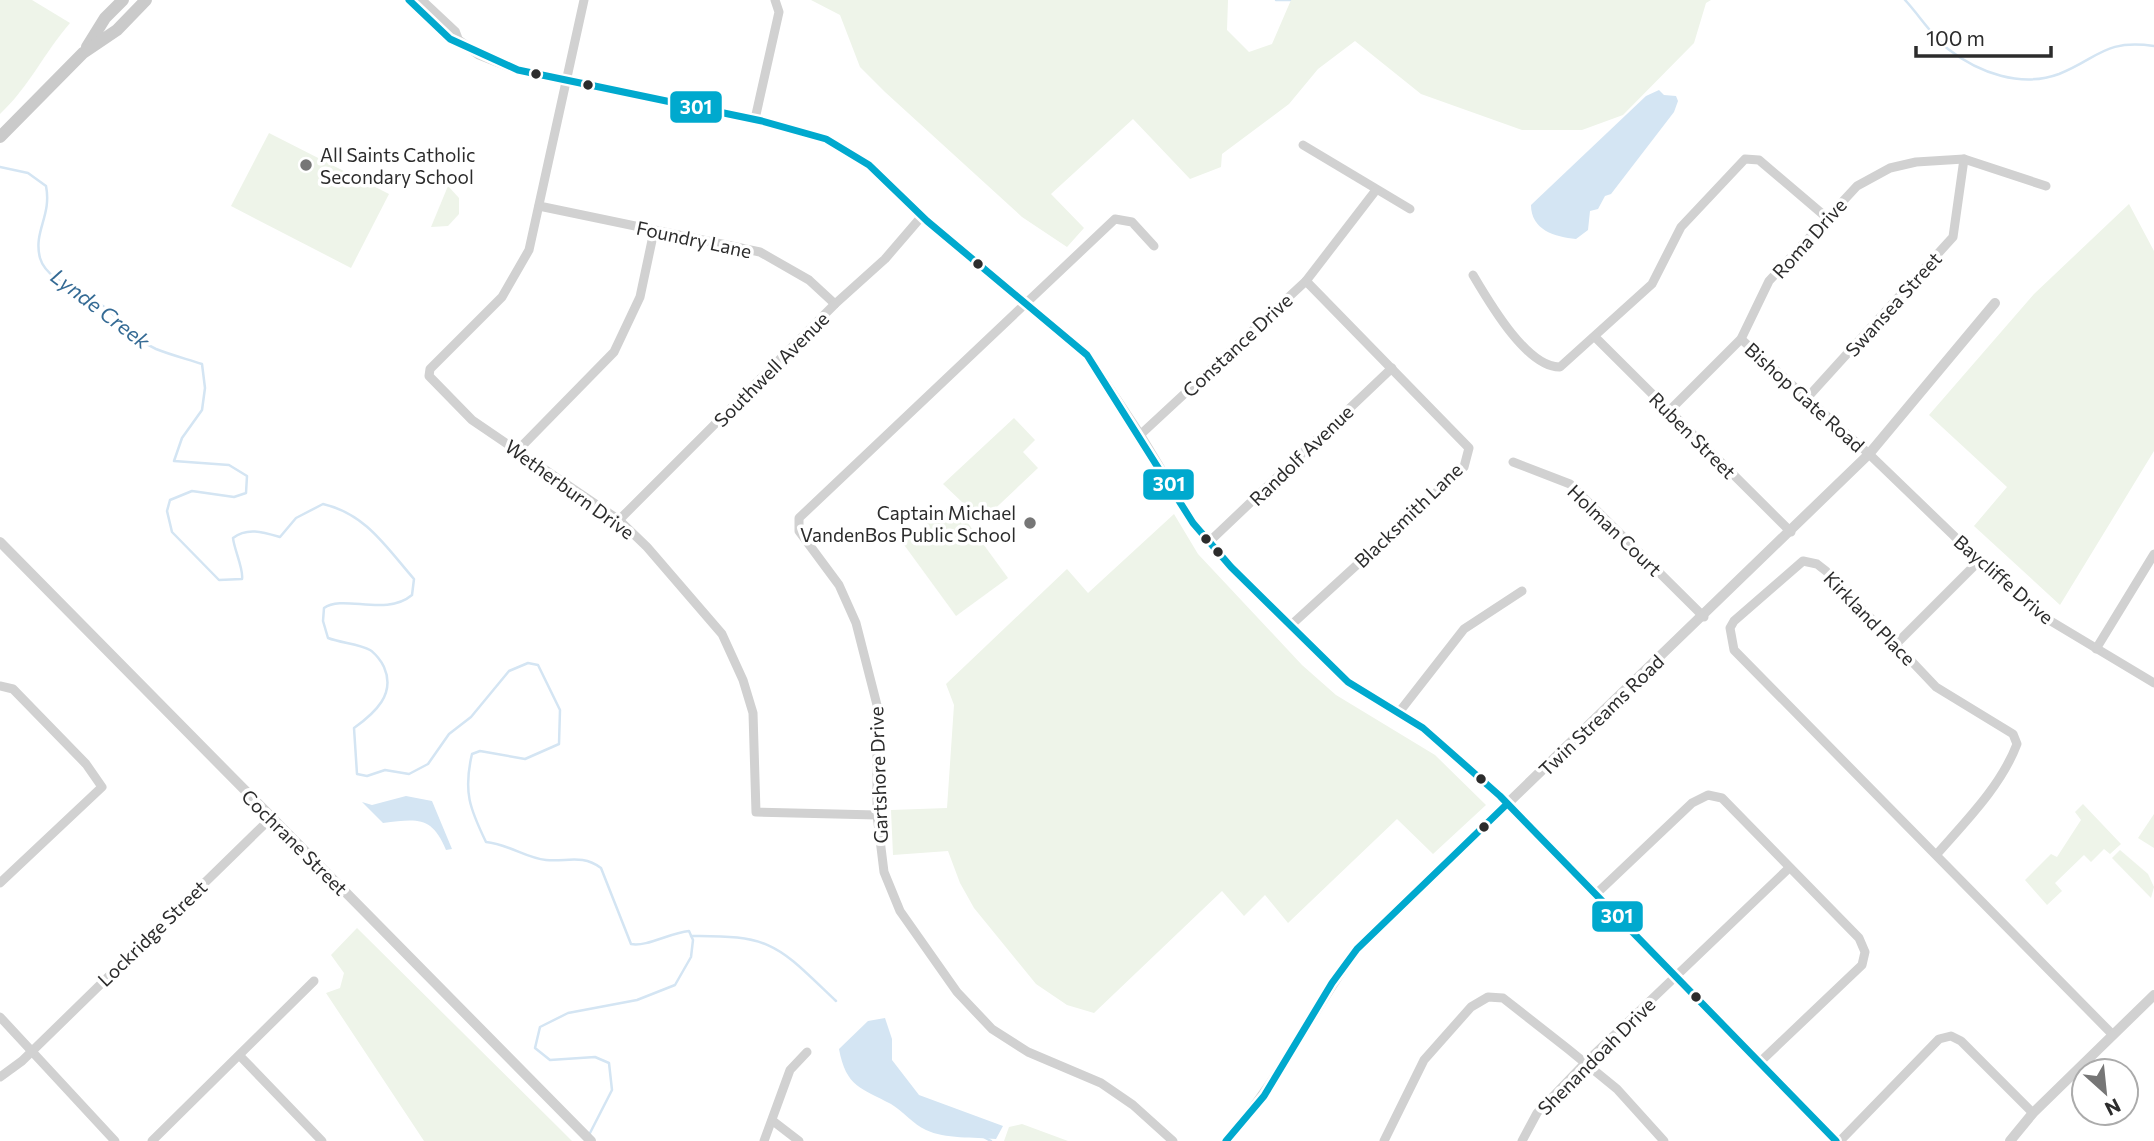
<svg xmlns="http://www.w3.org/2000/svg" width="2154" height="1141" viewBox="0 0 2154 1141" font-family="Commissioner,sans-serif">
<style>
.green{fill:#eef4e9}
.water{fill:#d4e5f3}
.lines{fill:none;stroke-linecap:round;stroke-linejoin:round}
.stream{stroke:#d4e5f3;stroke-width:2.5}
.minor{stroke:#d1d1d1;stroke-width:9}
.tertiary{stroke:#d1d1d1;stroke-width:10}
.secondary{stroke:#cacaca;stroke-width:12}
.bus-1-casing{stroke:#fff;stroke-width:12}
.bus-1{stroke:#00a9ce;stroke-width:7}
.bus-dot{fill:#2c2c2c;stroke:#fff;stroke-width:2.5}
.poi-dot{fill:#767676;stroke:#fff;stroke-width:2.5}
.labels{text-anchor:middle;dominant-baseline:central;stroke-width:7;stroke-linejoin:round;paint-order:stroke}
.poi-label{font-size:19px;fill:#2c2c2c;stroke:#fff;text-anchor:start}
.street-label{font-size:19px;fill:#2c2c2c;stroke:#fff}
.water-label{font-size:21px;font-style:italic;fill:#346a94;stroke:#fff}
.line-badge{stroke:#fff;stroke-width:2.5}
.badge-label{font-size:19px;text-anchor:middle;font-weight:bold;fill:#fff}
</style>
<rect width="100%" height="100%" fill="#fff"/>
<!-- green -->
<g class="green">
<path d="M0,0h32l38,23c-26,30 -41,64 -70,91z"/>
<polygon points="811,0 1228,0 1227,30 1249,52 1272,44 1291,0 1711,0 1706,3 1694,43 1623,115 1582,130 1522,130 1421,94 1355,41 1318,69 1289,104 1222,154 1221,167 1190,179 1133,119 1051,194 1084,228 1067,247 1022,217 885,92 860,67 840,15"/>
<polygon points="269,133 389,194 351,268 231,206"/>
<polygon points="448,186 459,198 459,214 448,226 431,227"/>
<polygon points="2129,204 2154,251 2154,451 2060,605 1974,526 2007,487 1929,415 2034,294"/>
<polygon points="1014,418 1035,440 1023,452 1038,468 982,521 943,484"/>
<polygon points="954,504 1008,578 956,616 902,542"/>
<polygon points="1174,514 1198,554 1302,665 1336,695 1435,755 1486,805 1433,854 1397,819 1288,923 1265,895 1244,916 1222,891 1094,1013 1067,1005 1036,984 974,908 960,883 948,851 893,855 891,810 947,808 954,705 946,684 1067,569 1088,593"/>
<polygon points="2083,804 2121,844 2110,854 2104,849 2091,862 2084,855 2055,883 2062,891 2047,905 2025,880 2051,854 2057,857 2081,820 2075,812"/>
<polygon points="2154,814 2154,848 2138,838"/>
<polygon points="2120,850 2148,874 2154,887 2151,898 2112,858"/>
<polygon points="357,928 560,1129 572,1141 424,1141 326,993 340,988 344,973 331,955"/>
<polygon points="1022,1124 1068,1141 1004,1141 1009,1127"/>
</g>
<!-- water -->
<g class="water">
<path d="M1659,90l5,5 12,1 2,5 -4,11 -63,82 -6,2 -7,13 -8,2 -2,19 -12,9c-21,-2 -45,-9 -45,-34l115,-109z"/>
<path d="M406,796l26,5 20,48 -6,1c-14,-35 -30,-31 -63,-27l-21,-21 10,3z"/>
<path d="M885,1018l7,21v21l27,35 84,31 -7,13c-22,-2 -51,0 -70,-9 -13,-6 -23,-19 -35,-26 -30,-16 -45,-17 -52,-55l29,-28z"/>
</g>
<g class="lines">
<!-- stream -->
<g class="stream">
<polyline points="1276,0 1290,0"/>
<path d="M1905,0c14,15 27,36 43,49 31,24 73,39 111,25 40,-16 45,-35 95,-28"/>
<path d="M0,167l28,6 18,13c6,30 -13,45 -6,72 7,25 50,36 67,51 18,15 26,30 49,40 15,6 31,10 46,15l3,24 -3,22 -20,28 -8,23 55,4 18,11 -1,17 -12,4 -42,-6 -22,9 -3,11 5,21 47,48 23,-1c2,-9 -8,-30 -9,-41 14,-11 30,-6 47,-1l16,-19 27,-14c43,10 63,43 91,75l-2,16c-26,22 -69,-1 -88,13l-1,13 5,17c13,5 32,6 42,12 5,3 12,12 14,17 12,27 -9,46 -30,61l3,46 10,2 18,-6 24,4 19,-10 21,-30 22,-17 38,-46 19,-8 10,2 22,45 -1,34 -34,15 -45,-8 -8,3c-9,38 -2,55 14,88 22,2 40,16 60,18 21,2 36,-6 55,8l30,76c16,3 38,-11 58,-13l4,9 -2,17 -16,28 -38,15 -69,13 -28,14 -5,21 15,12 45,-3 14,6 3,27 -22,43"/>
<path d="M691,936c83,-1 87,10 145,65"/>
<polyline points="982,1136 991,1141"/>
</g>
<!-- minor -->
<g class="minor">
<polyline points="584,0 529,250 502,297 430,369 429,376 472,420 619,520 647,547 722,634 743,680 753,713 756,812 877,815"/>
<polyline points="755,119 779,12 775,0"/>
<polyline points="1303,145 1410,209"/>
<polyline points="539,206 760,252 809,280 835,304"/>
<polyline points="1154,246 1132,222 1115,219 799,518 799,531 839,585 856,623 877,705 877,815 884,872 900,911 957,992 992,1029 1028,1052 1101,1083 1133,1105 1173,1141"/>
<path d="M1473,275c16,27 54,93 87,92l92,-83 29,-57 64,-68 14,1 67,57"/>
<polyline points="1306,281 1376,190"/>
<polyline points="1595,337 1791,532"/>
<polyline points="1741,339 1869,454 2007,587 2049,620 2154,683"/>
<polyline points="1807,398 1953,237 1964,159"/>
<polyline points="1669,411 1741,339 1769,281 1857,186 1890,168 1916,162 1964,159 2046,186"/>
<polyline points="1140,435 1306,281 1469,448 1464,467 1290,626"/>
<polyline points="518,450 614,352 640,297 654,231"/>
<polyline points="1513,462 1570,484 1704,617"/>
<polyline points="619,520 835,304 885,259 922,216"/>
<polyline points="1210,541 1392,368"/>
<polyline points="1895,645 1979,561"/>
<polyline points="2096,649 2154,554"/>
<polyline points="0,686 13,689 86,764 102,787 0,883"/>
<polyline points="1400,711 1464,629 1522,591"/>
<path d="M1937,854c29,-33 64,-68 80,-110l-4,-10 -77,-47 -110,-116 -9,-7 -14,-3 -69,60 -4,7 4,22 379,385"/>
<polyline points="1596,894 1692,803 1708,795 1722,798 1859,938 1865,952 1862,965 1760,1062"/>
<polyline points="0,1017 115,1141"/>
<polyline points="240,1056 322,1141"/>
<polyline points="0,1077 22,1061 272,817"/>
<polyline points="773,1121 799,1141"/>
<polyline points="152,1141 314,981"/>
<polyline points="764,1141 790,1070 807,1052"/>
<polyline points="1384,1141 1424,1060 1471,1007 1488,997 1503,998 1568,1049 1617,1089 1664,1141"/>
<polyline points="1522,1141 1537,1113 1584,1064 1788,869"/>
<polyline points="1840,1141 1939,1039 1951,1036 1961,1041 2033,1113"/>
</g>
<!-- tertiary -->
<g class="tertiary">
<polyline points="409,0 450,39 458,40 478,54 518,70 762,121 826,139 869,165 927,221 1087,355 1140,435 1193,523 1231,567 1348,682 1423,728 1500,796 1836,1141"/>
<polyline points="421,0 455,32 458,40"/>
<polyline points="0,542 591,1141"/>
<path d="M1226,1141c53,-58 85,-130 131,-192l512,-495 126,-151"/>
<polyline points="2010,1141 2033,1113 2154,995"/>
</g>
<!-- secondary -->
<g class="secondary">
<polyline points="87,47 105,18 123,0"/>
<polyline points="0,137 83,53 117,30 146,0"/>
</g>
<!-- bus-1 casing -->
<g class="bus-1-casing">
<g id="bus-1">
<polyline points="409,0 450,39 518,70 762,121 826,139 869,165 927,221 1087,355 1193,523 1231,567 1348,682 1423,728 1500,796 1836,1141"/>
<polyline points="1226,1141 1264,1096 1332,983 1357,949 1507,804"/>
</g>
</g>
<!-- bus-1 -->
<use href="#bus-1" class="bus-1"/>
</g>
<!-- markers -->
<g class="bus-dot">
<circle cx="536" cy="74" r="6"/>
<circle cx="588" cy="85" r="6"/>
<circle cx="978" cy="264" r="6"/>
<circle cx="1206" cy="539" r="6"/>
<circle cx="1218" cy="552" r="6"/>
<circle cx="1481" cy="779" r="6"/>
<circle cx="1484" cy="827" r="6"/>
<circle cx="1696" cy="997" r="6"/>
</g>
<g class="poi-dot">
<circle cx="306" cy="165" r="7"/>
<circle cx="1030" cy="523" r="7"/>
</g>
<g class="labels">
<!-- poi labels -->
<g class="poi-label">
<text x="320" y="154">All Saints Catholic<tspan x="320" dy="22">Secondary School</tspan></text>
<text x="1016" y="512" text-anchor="end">Captain Michael<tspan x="1016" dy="22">VandenBos Public School</tspan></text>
</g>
<!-- street labels -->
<g class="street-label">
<text transform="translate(1809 238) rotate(-48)">Roma Drive</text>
<text transform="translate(694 239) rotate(12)">Foundry Lane</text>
<text transform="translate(1893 304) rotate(-48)">Swansea Street</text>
<text transform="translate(1237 345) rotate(-43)">Constance Drive</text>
<text transform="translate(771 369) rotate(-45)">Southwell Avenue</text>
<text transform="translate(1805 397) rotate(42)">Bishop Gate Road</text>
<text transform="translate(1693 435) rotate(45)">Ruben Street</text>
<text transform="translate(1301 455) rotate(-44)">Randolf Avenue</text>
<text transform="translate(570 489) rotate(36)">Wetherburn Drive</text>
<text transform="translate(1408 515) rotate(-44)">Blacksmith Lane</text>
<text transform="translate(1615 530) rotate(44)">Holman Court</text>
<text transform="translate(2004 579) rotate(41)">Baycliffe Drive</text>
<text transform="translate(1870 618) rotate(46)">Kirkland Place</text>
<text transform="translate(1601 715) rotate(-44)">Twin Streams Road</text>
<text transform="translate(878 775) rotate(-92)">Gartshore Drive</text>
<text transform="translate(295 842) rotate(45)">Cochrane Street</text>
<text transform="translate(152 933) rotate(-44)">Lockridge Street</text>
<text transform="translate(1596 1056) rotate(-45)">Shenandoah Drive</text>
</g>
<!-- water labels -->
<g class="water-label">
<text transform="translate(101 308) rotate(37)">Lynde Creek</text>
</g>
</g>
<g class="line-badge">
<rect x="669" y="90" width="54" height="34" rx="7" fill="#00a9ce"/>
<rect x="1142" y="468" width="53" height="33" rx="7" fill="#00a9ce"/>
<rect x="1591" y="900" width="53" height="33" rx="7" fill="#00a9ce"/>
</g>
<g class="badge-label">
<text x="696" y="114">301</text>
<text x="1169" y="491">301</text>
<text x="1617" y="923">301</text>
</g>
<!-- north arrow -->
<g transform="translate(2105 1092) rotate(153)"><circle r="33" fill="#ffffff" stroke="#ababab" stroke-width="2"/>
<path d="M0-5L12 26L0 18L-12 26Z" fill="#767676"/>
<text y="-10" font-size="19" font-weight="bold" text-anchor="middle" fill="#2c2c2c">N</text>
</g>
<!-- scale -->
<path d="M1916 46v10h135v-10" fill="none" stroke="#2c2c2c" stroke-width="3.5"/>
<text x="1926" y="46" font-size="21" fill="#2c2c2c" stroke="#ffffff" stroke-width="5" paint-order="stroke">100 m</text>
</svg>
